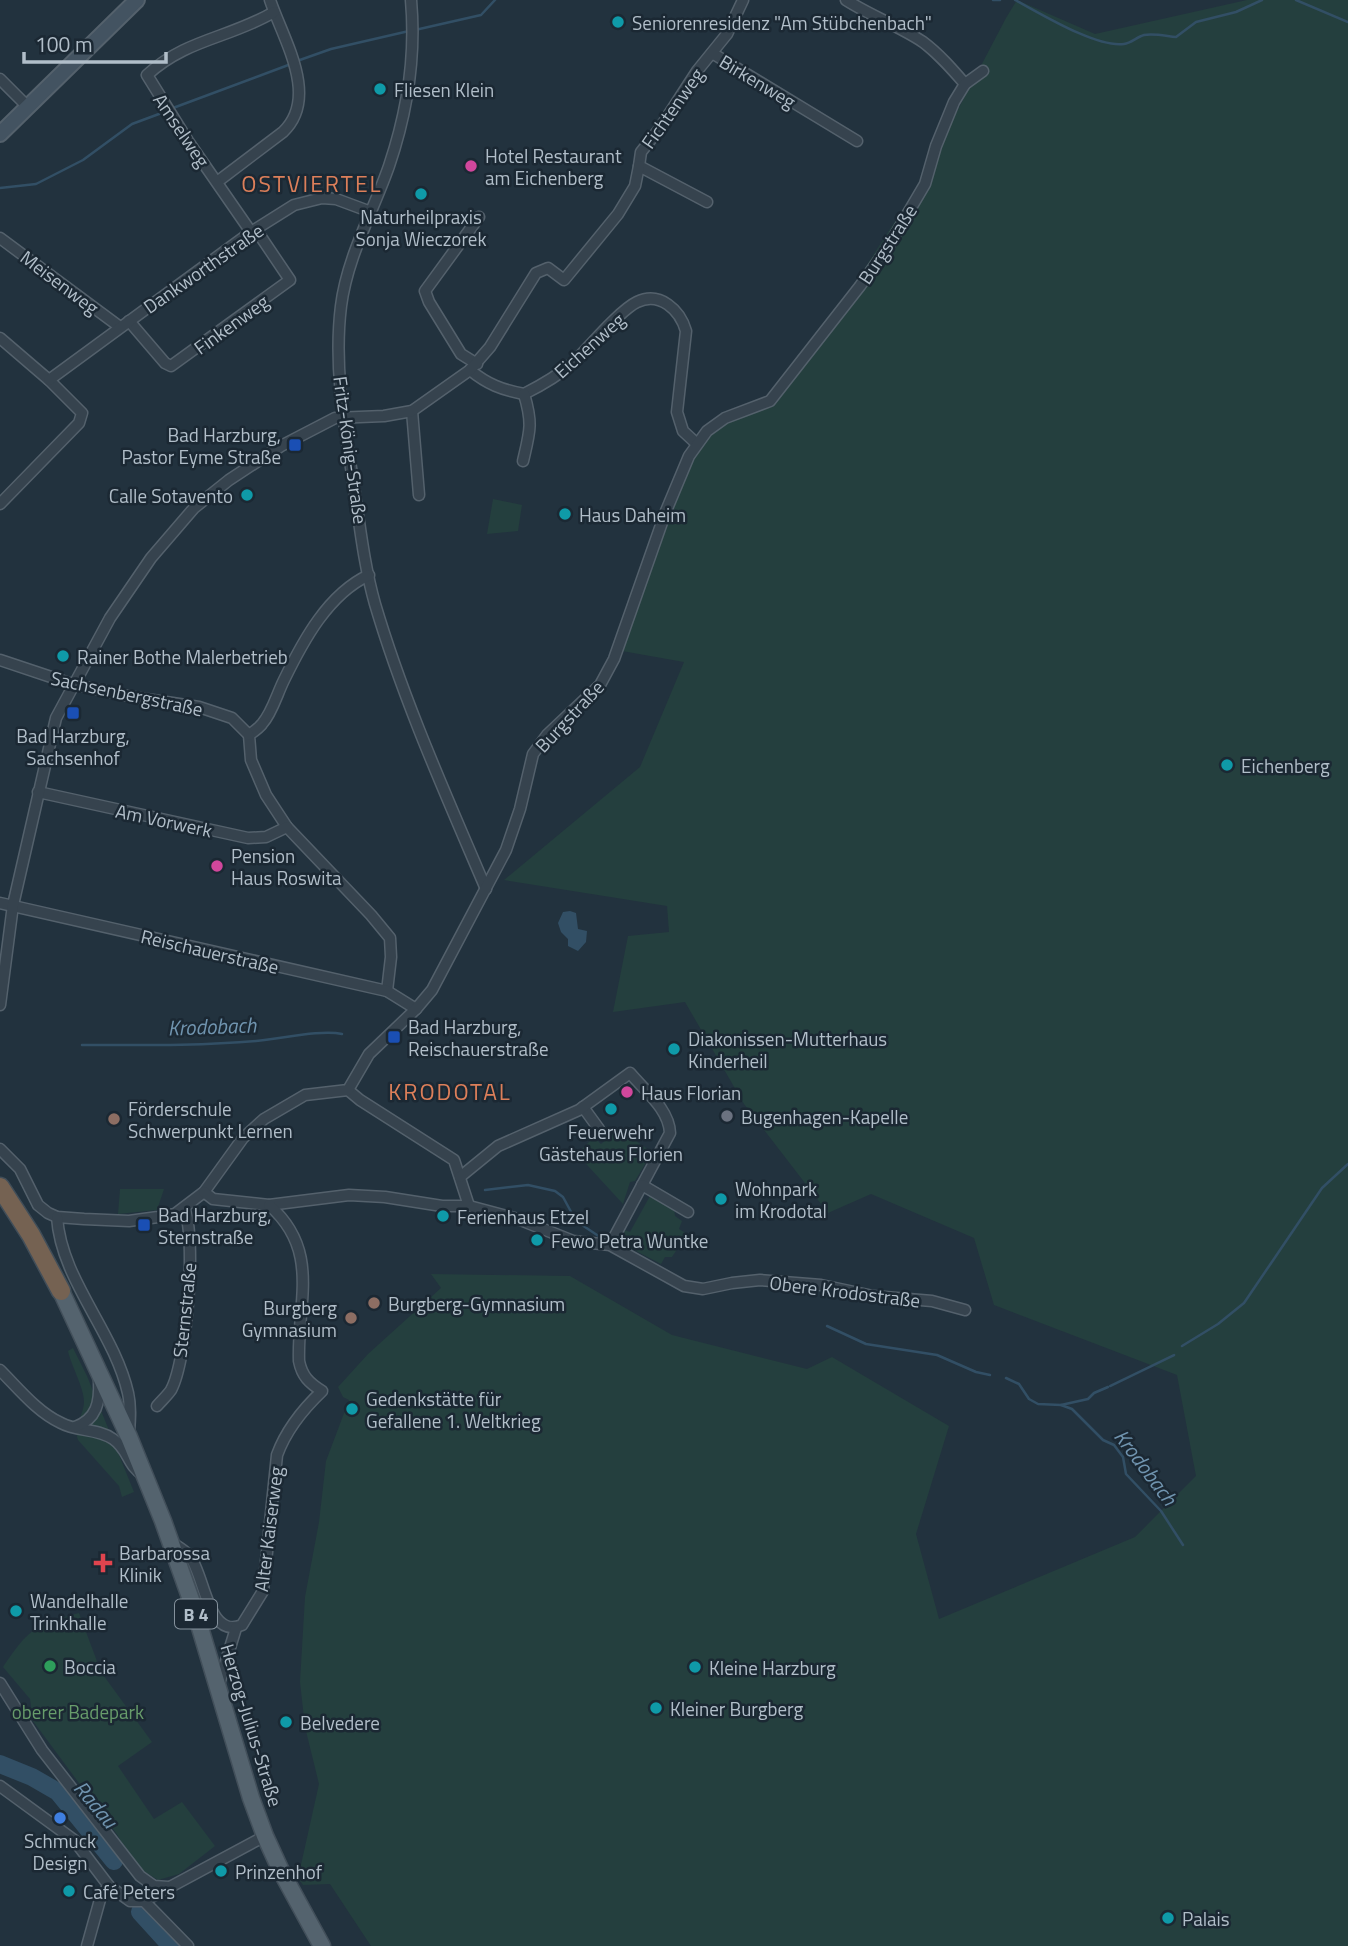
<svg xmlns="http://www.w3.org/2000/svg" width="1348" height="1946" viewBox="0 0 1348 1946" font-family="'Titillium Web',sans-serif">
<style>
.green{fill:#243f3e}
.water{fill:#324f65}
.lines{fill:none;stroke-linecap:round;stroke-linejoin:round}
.stream{stroke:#324f65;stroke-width:2.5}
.river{stroke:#324f65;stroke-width:18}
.street-casing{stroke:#54616c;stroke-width:13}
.secondary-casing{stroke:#54616c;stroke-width:18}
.primary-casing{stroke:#424f5a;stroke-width:19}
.highway-casing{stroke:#414e59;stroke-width:21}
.street{stroke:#36434e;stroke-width:10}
.secondary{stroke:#435361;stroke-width:14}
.primary{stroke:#54636e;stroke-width:16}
.highway{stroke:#756252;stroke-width:18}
.culture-dot{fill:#0f9aa8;stroke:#1b2833;stroke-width:2.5}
.hotel-dot{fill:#d1479c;stroke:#1b2833;stroke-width:2.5}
.transit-dot{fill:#1a4fb4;stroke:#1b2833;stroke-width:2.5}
.worship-dot{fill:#6b7280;stroke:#1b2833;stroke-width:2.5}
.education-dot{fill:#8d6e63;stroke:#1b2833;stroke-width:2.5}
.health-dot{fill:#e0444e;stroke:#1b2833;stroke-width:2.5}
.leisure-dot{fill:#2e9e5b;stroke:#1b2833;stroke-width:2.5}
.shop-dot{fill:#3f7fe0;stroke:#1b2833;stroke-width:2.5}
.labels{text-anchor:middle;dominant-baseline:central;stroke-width:5;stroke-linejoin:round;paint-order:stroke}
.shield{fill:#1b2833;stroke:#84919c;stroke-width:2}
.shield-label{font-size:18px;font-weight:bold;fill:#b1bec9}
.poi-label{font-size:19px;fill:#b1bec9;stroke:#1b2833;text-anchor:start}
.street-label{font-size:19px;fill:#b1bec9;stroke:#1b2833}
.park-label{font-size:19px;fill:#679c6b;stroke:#1b2833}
.water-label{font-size:21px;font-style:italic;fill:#7094af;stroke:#1b2833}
.quarter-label{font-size:23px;letter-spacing:2px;fill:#dc7f5a;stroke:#1b2833}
</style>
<rect width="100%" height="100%" fill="#22323e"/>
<!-- green -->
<g class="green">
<polygon points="1017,0 1095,34 1247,0 1348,0 1348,1946 371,1946 330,1884 303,1885 298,1878 319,1784 305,1727 300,1682 305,1597 319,1522 326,1461 349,1400 343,1397 338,1387 368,1354 441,1288 431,1274 570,1276 672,1335 807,1369 832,1357 949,1426 916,1534 939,1619 1135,1537 1196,1476 1177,1375 994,1305 974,1238 871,1194 828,1213 744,1104 685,1002 613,1012 628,936 669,932 667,906 504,880 640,767 684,662 622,651 687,465 706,438 727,421 769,407 799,370 919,184 1006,18"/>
<polygon points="493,499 522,505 518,531 487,534"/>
<polygon points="616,1131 627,1135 652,1152 635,1181 630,1182 623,1204 577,1154 594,1137 601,1144"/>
<polygon points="120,1189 164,1189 157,1210 118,1214"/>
<polygon points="650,1196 674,1208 675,1216 682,1221 679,1229 687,1234 672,1257 665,1257 661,1264 615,1240 622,1229 630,1232"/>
<path d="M73,1348l14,28 47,116 -12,5 -3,-11 -41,-46c-5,-16 6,-24 6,-39 0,-13 -13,-36 -16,-50z"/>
<path d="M79,1613l22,59 51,70 -34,24 36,53 28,-17 33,44 -36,28 -21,6 -21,-13 -21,-34 -83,-112 -3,-22 -27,-32c26,-38 31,-42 76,-54z"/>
</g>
<!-- water -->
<polygon class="water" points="570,911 576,913 578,929 587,931 586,942 578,951 568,946 568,939 561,932 558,923 563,912"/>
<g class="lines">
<!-- stream -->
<g class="stream">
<polyline points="993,0 1000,0"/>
<path d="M1015,0c25,13 81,48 109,44 7,-1 13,-7 20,-9 9,-2 22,1 32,2l20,-15 40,-10 26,-12"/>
<polyline points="1296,0 1348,22"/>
<polyline points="415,30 481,15 495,0"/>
<polyline points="297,61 331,49 409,31"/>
<polyline points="173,108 291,64"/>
<polyline points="0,188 36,184 83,160 132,124 167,111"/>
<path d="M82,1045c58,0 116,1 174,-4 24,-2 66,-12 86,-7"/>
<polyline points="485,1190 528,1185 555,1191 563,1197 576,1221 600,1237"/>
<polyline points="827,1326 866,1344 937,1355 976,1372 990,1375"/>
<polyline points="1182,1346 1218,1324 1244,1303 1322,1188 1348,1164"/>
<polyline points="1006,1378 1019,1384 1029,1399 1038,1404 1061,1405 1072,1409 1103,1440 1114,1445 1123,1457 1126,1474 1161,1511 1183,1545"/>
<polyline points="1110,1386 1174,1355"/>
<polyline points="1061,1405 1088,1399 1094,1393 1108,1387"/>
</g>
<!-- river -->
<g class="river">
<polyline points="0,1764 32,1777 58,1792 114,1861"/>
<polyline points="140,1912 171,1946"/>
</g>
<!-- street casing -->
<g class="street-casing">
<g id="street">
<path d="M411,0c5,56 -4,113 -22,166 -16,46 -42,91 -48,140 -7,56 2,112 11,168 7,43 11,88 23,130 29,98 71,191 111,285"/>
<path d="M846,0c25,16 53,26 77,42 16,12 29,27 42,42"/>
<polyline points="712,53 857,141"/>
<polyline points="0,79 28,107"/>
<path d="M217,182l66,-50c37,-35 0,-93 -13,-132"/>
<polyline points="707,202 639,166 641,152 660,128 697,71 727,34 743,0"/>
<polyline points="0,238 120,327"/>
<path d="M129,321l36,42 6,3 119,-86 -29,-43 -10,-5 -63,-91 -41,-66c39,-36 83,-37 127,-63"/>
<polyline points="0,338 49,380 82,413 79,423 0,504"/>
<polyline points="477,364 461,354 429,302 425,291 479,217"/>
<path d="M470,370c17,14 32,20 54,24 18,-9 35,-19 50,-32 15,-15 46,-52 63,-60 23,-11 43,8 49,29l-9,81 6,19 14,13"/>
<polyline points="49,380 251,232 294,205 322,198 336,199 371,212"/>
<polyline points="412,411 419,495"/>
<path d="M523,461c7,-30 10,-37 1,-67"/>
<path d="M369,575c-41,19 -66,66 -85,105 -7,14 -12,33 -22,44 -3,4 -9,8 -13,11l2,25 15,35 21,32 84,88 19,23 1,19 -4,34"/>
<polyline points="0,660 72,684 133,697 199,707 232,718 249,735"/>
<polyline points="38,792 248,838 266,837 287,827"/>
<polyline points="0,903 387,991 416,1009"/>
<polyline points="0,1005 13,905 56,718 110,618 151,558 194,508 229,480 281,446 335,418 384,416 412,411 470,370 490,347 536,273 548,268 564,280 618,214 635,186 639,166"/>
<polyline points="348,1090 360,1100 454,1160 469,1206"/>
<polyline points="583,1107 599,1129"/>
<polyline points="0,1149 20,1169 38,1205 48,1213 57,1217 84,1219 129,1221 158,1217 175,1214 204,1192 243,1138 264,1119 305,1095 348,1090 369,1054 416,1009 432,990 506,850 520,809 533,754 547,735 600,685 614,659 666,511 689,456 707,431 725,418 770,401 860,286 888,247 925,184 936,146 954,102 965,84 983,71"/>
<path d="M460,1177l38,-31 81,-36 51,-37c15,18 39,36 40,60l-60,112"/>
<polyline points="642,1185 688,1212"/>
<polyline points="204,1192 213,1199 269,1205 349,1195 385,1197 442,1206 469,1206 518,1219 573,1241 610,1245 684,1286 703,1289 732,1283 760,1280 821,1285 873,1296 932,1301 965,1310"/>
<path d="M57,1217c4,63 57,114 71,176 3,13 2,26 1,39"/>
<path d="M0,1370c18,18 37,42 61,53 16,9 36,5 52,16 16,11 14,26 30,36"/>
<path d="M157,1406c4,-5 10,-10 14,-16 16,-29 26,-153 13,-182"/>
<path d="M75,1427c22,-8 25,-25 24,-46"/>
<path d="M171,1542c6,4 13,8 18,13 16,19 18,85 53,70l21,-34 14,-136c9,-25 25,-45 45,-64 -13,-8 -20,-15 -23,-30 -2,-60 22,-110 -30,-156"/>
<polyline points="0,1683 42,1750 140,1876 154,1886 168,1887"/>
<polyline points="219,1684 236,1628"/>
<polyline points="0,1786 74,1840 109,1886 130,1901 144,1901 188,1946"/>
<polyline points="144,1901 265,1836"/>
<polyline points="87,1946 101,1896 109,1886"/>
</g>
</g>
<!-- secondary casing -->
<g class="secondary-casing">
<polyline id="secondary" points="0,134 137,0"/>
</g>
<!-- primary casing -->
<g class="primary-casing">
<polyline id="primary" points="61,1291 129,1437 163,1521 195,1611 251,1798 265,1836 281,1871 322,1946"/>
</g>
<!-- highway casing -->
<g class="highway-casing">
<polyline id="highway" points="0,1187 31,1235 61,1291"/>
</g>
<!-- street -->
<use href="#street" class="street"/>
<!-- secondary -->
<use href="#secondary" class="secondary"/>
<!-- primary -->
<use href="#primary" class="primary"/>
<!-- highway -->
<use href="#highway" class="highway"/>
</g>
<!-- markers -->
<g class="culture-dot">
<circle cx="618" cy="22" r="7"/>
<circle cx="380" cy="89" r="7"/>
<circle cx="421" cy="194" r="7"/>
<circle cx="247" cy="495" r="7"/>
<circle cx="565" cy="514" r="7"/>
<circle cx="63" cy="656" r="7"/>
<circle cx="1227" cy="765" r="7"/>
<circle cx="674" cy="1049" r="7"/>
<circle cx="611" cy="1109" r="7"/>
<circle cx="721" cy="1199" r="7"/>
<circle cx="443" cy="1216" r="7"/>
<circle cx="537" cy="1240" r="7"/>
<circle cx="352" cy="1409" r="7"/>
<circle cx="16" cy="1611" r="7"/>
<circle cx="695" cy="1667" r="7"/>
<circle cx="656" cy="1708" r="7"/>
<circle cx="286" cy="1722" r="7"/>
<circle cx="221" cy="1871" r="7"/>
<circle cx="69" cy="1891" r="7"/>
<circle cx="1168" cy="1918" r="7"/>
</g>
<g class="hotel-dot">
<circle cx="471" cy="166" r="7"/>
<circle cx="217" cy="866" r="7"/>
<circle cx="627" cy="1092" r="7"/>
</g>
<g class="transit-dot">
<rect x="288" y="438" width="14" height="14" rx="3.5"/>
<rect x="66" y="706" width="14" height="14" rx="3.5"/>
<rect x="387" y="1030" width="14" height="14" rx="3.5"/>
<rect x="137" y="1218" width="14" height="14" rx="3.5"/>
</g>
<circle class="worship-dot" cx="727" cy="1116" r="7"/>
<g class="education-dot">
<circle cx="114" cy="1119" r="7"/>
<circle cx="374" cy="1303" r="7"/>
<circle cx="351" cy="1318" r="7"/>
</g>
<path class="health-dot" d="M99.5 1552.5h7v7h7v7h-7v7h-7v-7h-7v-7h7z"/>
<circle class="leisure-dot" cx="50" cy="1666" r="7"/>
<circle class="shop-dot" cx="60" cy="1818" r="7"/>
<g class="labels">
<!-- shield labels -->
<rect class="shield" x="175" y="1599.5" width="42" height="29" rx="5"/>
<g class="shield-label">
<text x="196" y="1614">B 4</text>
</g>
<!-- poi labels -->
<g class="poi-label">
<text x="632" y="22">Seniorenresidenz "Am Stübchenbach"</text>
<text x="394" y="89">Fliesen Klein</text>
<text x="485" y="155">Hotel Restaurant<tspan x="485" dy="22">am Eichenberg</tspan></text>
<text x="421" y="216" text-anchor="middle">Naturheilpraxis<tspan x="421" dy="22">Sonja Wieczorek</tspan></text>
<text x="281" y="434" text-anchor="end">Bad Harzburg,<tspan x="281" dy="22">Pastor Eyme Straße</tspan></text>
<text x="233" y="495" text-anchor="end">Calle Sotavento</text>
<text x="579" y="514">Haus Daheim</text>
<text x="77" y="656">Rainer Bothe Malerbetrieb</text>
<text x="73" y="735" text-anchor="middle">Bad Harzburg,<tspan x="73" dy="22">Sachsenhof</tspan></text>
<text x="1241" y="765">Eichenberg</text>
<text x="231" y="855">Pension<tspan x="231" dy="22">Haus Roswita</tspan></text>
<text x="408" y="1026">Bad Harzburg,<tspan x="408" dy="22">Reischauerstraße</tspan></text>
<text x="688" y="1038">Diakonissen-Mutterhaus<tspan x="688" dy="22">Kinderheil</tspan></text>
<text x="641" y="1092">Haus Florian</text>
<text x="128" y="1108">Förderschule<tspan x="128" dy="22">Schwerpunkt Lernen</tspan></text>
<text x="741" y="1116">Bugenhagen-Kapelle</text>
<text x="611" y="1131" text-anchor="middle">Feuerwehr<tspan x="611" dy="22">Gästehaus Florien</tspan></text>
<text x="735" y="1188">Wohnpark<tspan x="735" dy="22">im Krodotal</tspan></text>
<text x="158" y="1214">Bad Harzburg,<tspan x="158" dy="22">Sternstraße</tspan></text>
<text x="457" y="1216">Ferienhaus Etzel</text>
<text x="551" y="1240">Fewo Petra Wuntke</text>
<text x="388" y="1303">Burgberg-Gymnasium</text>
<text x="337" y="1307" text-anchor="end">Burgberg<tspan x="337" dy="22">Gymnasium</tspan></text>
<text x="366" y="1398">Gedenkstätte für<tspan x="366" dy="22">Gefallene 1. Weltkrieg</tspan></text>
<text x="119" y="1552">Barbarossa<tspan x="119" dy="22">Klinik</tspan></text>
<text x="30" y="1600">Wandelhalle<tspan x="30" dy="22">Trinkhalle</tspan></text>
<text x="64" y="1666">Boccia</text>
<text x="709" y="1667">Kleine Harzburg</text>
<text x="670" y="1708">Kleiner Burgberg</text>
<text x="300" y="1722">Belvedere</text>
<text x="60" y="1840" text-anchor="middle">Schmuck<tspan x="60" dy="22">Design</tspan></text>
<text x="235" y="1871">Prinzenhof</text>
<text x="83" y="1891">Café Peters</text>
<text x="1182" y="1918">Palais</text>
</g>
<!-- street labels -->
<g class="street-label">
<text transform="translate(758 81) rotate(31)">Birkenweg</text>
<text transform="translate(672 108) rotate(-55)">Fichtenweg</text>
<text transform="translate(182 130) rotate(56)">Amselweg</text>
<text transform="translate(887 244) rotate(-57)">Burgstraße</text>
<text transform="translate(203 268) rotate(-35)">Dankworthstraße</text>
<text transform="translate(60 282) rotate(37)">Meisenweg</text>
<text transform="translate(231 324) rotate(-36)">Finkenweg</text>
<text transform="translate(589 345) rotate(-42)">Eichenweg</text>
<text transform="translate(351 450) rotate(82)">Fritz-König-Straße</text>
<text transform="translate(127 693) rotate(12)">Sachsenbergstraße</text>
<text transform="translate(569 716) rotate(-47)">Burgstraße</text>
<text transform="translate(164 820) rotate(12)">Am Vorwerk</text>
<text transform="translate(210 951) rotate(13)">Reischauerstraße</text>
<text transform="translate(845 1291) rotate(7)">Obere Krodostraße</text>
<text transform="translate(184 1310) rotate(-84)">Sternstraße</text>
<text transform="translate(268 1529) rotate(-83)">Alter Kaiserweg</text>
<text transform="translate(252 1725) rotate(73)">Herzog-Julius-Straße</text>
</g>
<!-- park labels -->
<g class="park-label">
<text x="78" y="1711">oberer Badepark</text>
</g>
<!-- water labels -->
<g class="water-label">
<text transform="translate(212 1026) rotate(-2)">Krodobach</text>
<text transform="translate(1146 1467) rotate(53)">Krodobach</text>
<text transform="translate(96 1804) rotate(50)">Radau</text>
</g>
<!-- quarter labels -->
<g class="quarter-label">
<text x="312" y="183">OSTVIERTEL</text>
<text x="450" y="1091">KRODOTAL</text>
</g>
</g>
<!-- scale -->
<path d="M24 52v10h142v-10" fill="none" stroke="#b1bec9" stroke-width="3.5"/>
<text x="35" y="52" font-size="21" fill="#b1bec9" stroke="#1b2833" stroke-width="5" paint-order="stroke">100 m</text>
</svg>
